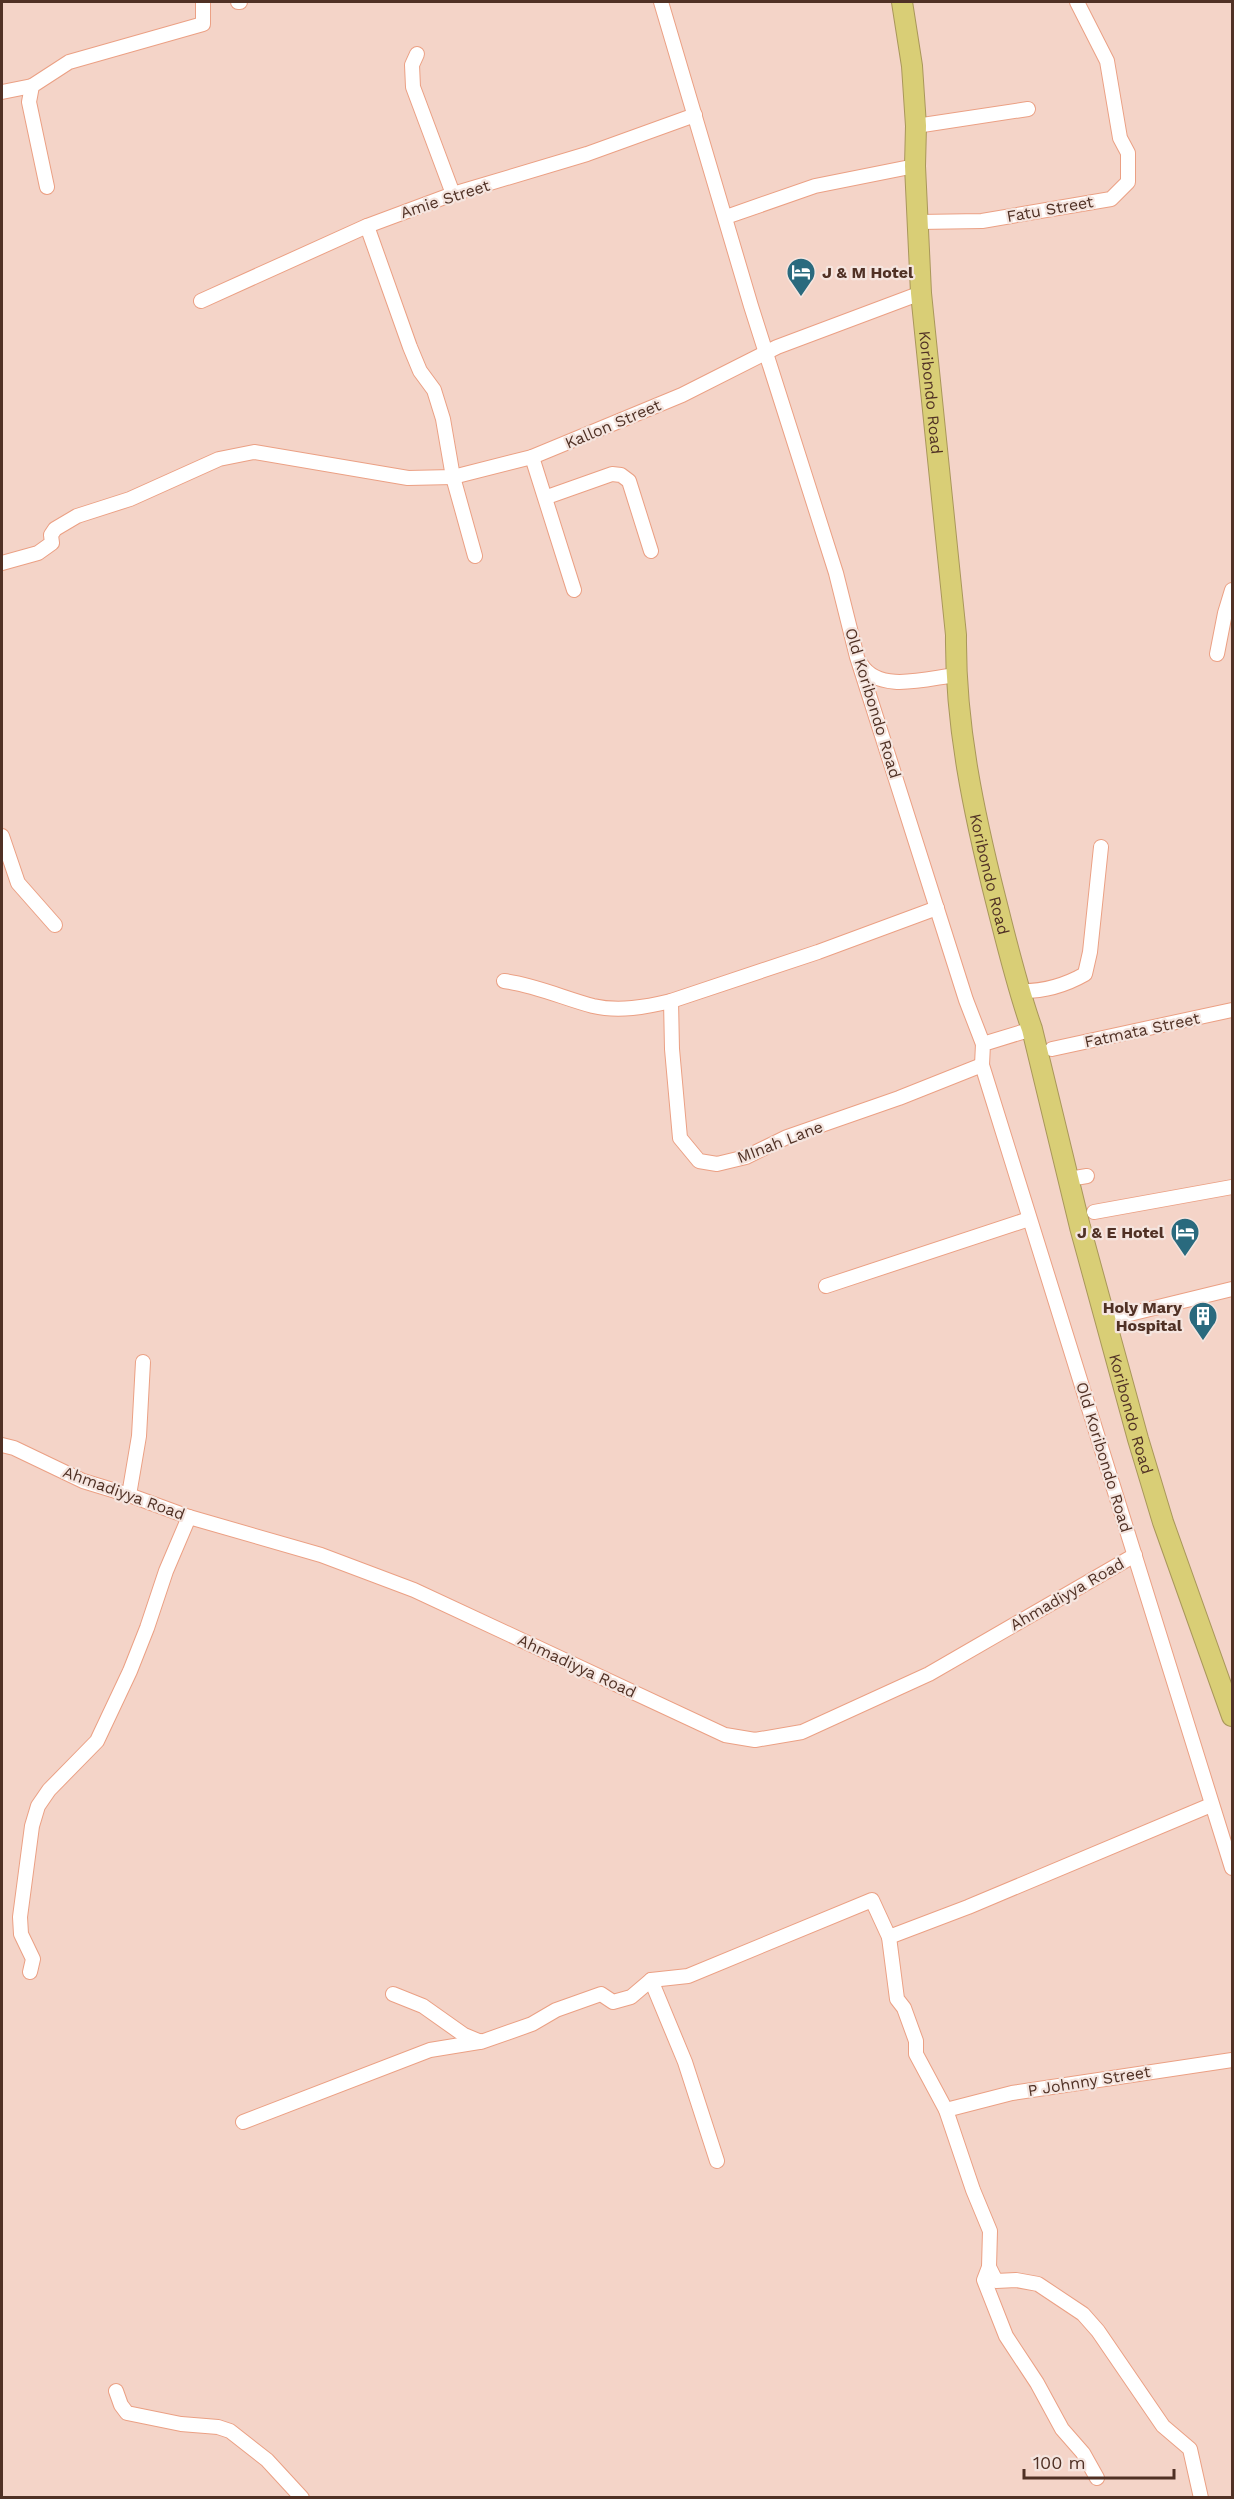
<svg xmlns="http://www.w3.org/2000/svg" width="1234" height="2499" viewBox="0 0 1234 2499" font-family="'Work Sans',sans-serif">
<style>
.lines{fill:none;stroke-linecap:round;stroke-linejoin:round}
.minor-casing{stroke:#eba084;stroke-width:16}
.highway-casing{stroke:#a9975a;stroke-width:22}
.minor{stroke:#fff;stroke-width:14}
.highway{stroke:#d9ce76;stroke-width:20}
.labels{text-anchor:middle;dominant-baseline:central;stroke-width:4.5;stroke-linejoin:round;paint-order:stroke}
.street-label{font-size:16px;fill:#503125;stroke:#f5e5df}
.poi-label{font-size:16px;font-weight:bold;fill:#503125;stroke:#f5e5df;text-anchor:end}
</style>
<rect width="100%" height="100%" fill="#f4d4c8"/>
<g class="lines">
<!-- minor casing -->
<g class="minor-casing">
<g id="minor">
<polyline points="238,2 240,2"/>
<polyline points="661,2 751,306 836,573 857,657 966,1000 983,1044"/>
<polyline points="417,54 412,65 413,87 453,194"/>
<polyline points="2,92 32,86"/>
<polyline points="916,126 1028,109"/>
<polyline points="47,187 29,102 32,86 69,62 203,24 203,2"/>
<polyline points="726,217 815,186 915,166"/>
<polyline points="919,222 982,221 1111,199 1128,182 1128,153 1120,138 1107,61 1077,2"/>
<polyline points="367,226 410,347 420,371 434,390 443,419 453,477 475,556"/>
<polyline points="201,301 367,226 453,194 587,154 695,115"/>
<polyline points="532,457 574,590"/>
<polyline points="547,497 612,474 621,475 629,481 651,551"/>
<polyline points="2,563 38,553 52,543 51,535 55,529 77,516 130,499 219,459 254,452 408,478 453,477 532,457 682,395 777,347 921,293"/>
<polyline points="1217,654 1225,613 1232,590"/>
<path d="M861,664c18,30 67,14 95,11"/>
<polyline points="2,836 18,883 55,925"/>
<path d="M504,981c31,4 59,17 89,25 26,6 53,1 78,-5l147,-49 119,-44"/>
<path d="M1018,991c25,1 46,-5 67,-17l5,-22 11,-105"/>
<polyline points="671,1001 672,1049 680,1138 699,1161 717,1164 746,1157 787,1137 899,1098 982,1065"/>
<polyline points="1032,1029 983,1044 982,1065 1232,1868"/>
<polyline points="1052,1049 1232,1010"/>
<polyline points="1069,1179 1087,1176"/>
<polyline points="1094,1212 1232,1187"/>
<polyline points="826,1286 1029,1219"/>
<polyline points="1105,1320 1232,1289"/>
<polyline points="2,1445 14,1448 83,1481 129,1495 189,1517 321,1555 414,1590 725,1735 755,1740 802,1732 929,1674 1135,1555"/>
<polyline points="129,1495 139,1436 143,1362"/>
<polyline points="889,1937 897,1999 904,2008 916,2041 916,2054 946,2110 973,2190 990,2231 989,2267 996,2281 1016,2280 1038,2284 1083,2314 1098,2331 1163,2426 1190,2449 1201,2498"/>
<polyline points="30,1972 33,1959 21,1934 20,1917 32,1826 38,1806 49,1790 97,1741 130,1671 147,1628 166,1571 189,1517"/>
<polyline points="651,1980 685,2062 717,2161"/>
<polyline points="393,1994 423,2006 464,2035 481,2042 532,2024 556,2010 601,1994 613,2002 631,1997 651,1980 688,1976 872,1900 889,1937 968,1907 1211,1805"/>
<polyline points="946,2110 1012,2093 1232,2060"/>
<polyline points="243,2122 430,2050 479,2042"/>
<polyline points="989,2267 984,2280 1006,2336 1037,2383 1062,2429 1083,2453 1097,2478"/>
<polyline points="116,2391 121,2405 127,2413 181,2424 218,2427 230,2431 267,2460 302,2498"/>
</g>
</g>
<!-- highway casing -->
<g class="highway-casing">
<g id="highway">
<path id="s1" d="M902,2l10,64 4,60 -1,40 6,127 35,342c-1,90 18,179 40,266 11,43 21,86 36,128l48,198 58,212 25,83 69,194"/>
</g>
</g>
<!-- minor -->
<use href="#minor" class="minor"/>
<!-- highway -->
<use href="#highway" class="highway"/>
</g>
<!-- icons -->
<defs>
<g id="hotel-pin" transform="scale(1.5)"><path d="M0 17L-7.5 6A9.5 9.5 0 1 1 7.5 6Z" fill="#2a6a7e" stroke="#f5e5df"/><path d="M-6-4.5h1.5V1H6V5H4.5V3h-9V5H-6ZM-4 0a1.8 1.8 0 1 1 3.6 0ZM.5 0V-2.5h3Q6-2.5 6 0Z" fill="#fff"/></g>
<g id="building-pin" transform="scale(1.5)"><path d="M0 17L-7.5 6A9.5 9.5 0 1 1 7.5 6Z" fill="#2a6a7e" stroke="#f5e5df"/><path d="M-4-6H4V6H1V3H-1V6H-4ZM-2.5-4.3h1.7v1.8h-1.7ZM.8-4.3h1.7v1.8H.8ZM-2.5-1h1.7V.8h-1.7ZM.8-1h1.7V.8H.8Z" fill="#fff"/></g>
</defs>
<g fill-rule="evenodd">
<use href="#hotel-pin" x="801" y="272"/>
<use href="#hotel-pin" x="1185" y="1232"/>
<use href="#building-pin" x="1203" y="1316"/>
</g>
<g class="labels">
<!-- street labels -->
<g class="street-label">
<text transform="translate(445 199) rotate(-18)">Amie Street</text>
<text transform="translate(1050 209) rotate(-10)">Fatu Street</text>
<text stroke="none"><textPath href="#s1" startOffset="392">Koribondo Road</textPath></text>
<text transform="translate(613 424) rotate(-23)">Kallon Street</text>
<text transform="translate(873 703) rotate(73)">Old Koribondo Road</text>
<text stroke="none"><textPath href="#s1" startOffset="878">Koribondo Road</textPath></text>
<text transform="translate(1142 1030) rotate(-12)">Fatmata Street</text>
<text transform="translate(780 1142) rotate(-21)">MInah Lane</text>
<text stroke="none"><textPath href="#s1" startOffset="1436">Koribondo Road</textPath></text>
<text transform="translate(1104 1457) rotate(73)">Old Koribondo Road</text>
<text transform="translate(124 1493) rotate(20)">Ahmadiyya Road</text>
<text transform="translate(1067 1594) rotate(-30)">Ahmadiyya Road</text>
<text transform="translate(577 1666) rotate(25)">Ahmadiyya Road</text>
<text transform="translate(1089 2081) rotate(-9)">P Johnny Street</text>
</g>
<!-- poi labels -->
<g class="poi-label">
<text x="822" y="272" text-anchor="start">J &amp; M Hotel</text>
<text x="1164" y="1232">J &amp; E Hotel</text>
<text x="1182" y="1307">Holy Mary<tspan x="1182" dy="18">Hospital</tspan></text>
</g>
</g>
<!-- border -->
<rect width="1234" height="2499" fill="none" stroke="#503125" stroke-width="6"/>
<!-- scale -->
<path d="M1024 2469v9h150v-9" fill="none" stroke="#503125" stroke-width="3"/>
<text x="1033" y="2469" font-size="18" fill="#503125" stroke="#f5e5df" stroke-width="4.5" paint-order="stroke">100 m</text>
</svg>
